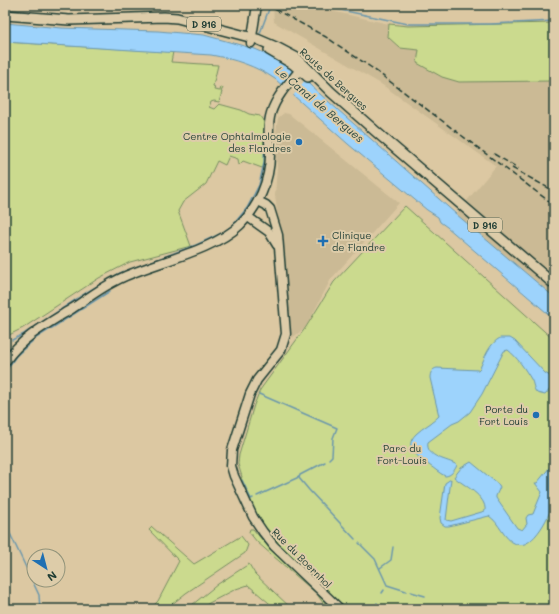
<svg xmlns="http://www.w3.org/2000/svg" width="559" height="614" viewBox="0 0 559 614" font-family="Mali,sans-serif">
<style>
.built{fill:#cbba95}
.green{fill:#cbda8e;stroke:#758c61}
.water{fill:#9dd3fc;stroke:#6b97ac}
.pier{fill:#dcc8a2}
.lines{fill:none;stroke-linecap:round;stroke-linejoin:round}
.stream{stroke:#6b97ac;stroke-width:1.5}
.secondary-casing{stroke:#1f3d34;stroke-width:11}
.primary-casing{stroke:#1f3d34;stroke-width:12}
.secondary{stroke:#ddcca9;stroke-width:8}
.primary{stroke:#ddcca9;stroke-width:9}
.rail{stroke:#1f3d34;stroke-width:1.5;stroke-dasharray:6 3;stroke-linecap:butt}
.poi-dot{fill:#1f6fb2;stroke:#ddcca9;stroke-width:1.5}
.labels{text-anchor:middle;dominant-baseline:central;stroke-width:4;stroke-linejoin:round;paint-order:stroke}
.shield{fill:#ddcca9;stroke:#586857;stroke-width:1}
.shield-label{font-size:9px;font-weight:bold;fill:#1f3d34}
.street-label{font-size:10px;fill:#1f3d34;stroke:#ddcca9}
.poi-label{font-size:10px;fill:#1f3d34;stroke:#ddcca9;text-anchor:end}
.park-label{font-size:10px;fill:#284538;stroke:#ddcca9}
.water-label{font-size:11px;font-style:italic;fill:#25443e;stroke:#ddcca9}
</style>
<rect width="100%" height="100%" fill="#dcc8a2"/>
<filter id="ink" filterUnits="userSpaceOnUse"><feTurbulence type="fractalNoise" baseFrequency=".025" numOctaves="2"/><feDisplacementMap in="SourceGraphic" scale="8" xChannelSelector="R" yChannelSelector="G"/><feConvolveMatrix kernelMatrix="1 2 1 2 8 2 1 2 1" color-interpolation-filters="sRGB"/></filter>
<g filter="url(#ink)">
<!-- built -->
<g class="built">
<polygon points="273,5 313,5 322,9 389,24 388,37 400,48 419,50 528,82 554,81 554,297 456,214 496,166 381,84 274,22"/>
<polygon points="284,113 289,114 399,203 331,279 306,327 292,338 275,195 277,168 275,139 278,118"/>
</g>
<!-- green -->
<g class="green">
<polygon points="554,23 554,81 459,82 442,77 417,63 419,50 400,48 388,37 389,24 408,26"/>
<polygon points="5,42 173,52 171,62 218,65 213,86 215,87 214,90 220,91 221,87 223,88 221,92 222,92 219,102 214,101 211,102 209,107 214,109 219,104 241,110 249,114 260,116 265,124 264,146 266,165 262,168 243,161 239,165 238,159 229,156 225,165 217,161 206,184 183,202 178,211 191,246 130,262 99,278 23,328 5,337"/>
<polygon points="405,206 554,340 554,609 344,609 275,542 259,520 240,480 242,477 238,464 239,455 254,405 260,390 306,327 334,282"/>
<polygon points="152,527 194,564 241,536 248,545 245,553 186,593 166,609 150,609 158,601 179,561 149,530"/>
<polygon points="250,529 253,529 264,542 322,597 328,609 327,609 317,594 257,542 249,532"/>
<polygon points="249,564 255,574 292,609 276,609 248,585 236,589 209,603 201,609 187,609 218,584"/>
</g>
<!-- water -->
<g class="water">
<path d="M5,23l57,5 96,3 46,4 51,14 23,10 13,9 29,26 136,120 98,83v22l-107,-92 -7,-5 -2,-5 -11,-7 -79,-66 -73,-65c-19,-13 -41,-20 -64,-24l-206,-13z"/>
<path d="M500,338h10l5,3 30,32 5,3 4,-1v7l-4,3 2,2 -7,8 -8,-2c-4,-4 -3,-9 -6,-14 -6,-10 -14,-22 -23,-29l-4,1 -22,43 -12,18 -11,9 -7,3 -24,18c-3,16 20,17 29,23 -2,5 -6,11 -12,11 -6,-3 -10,-7 -16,-11 -10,-8 -27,-17 -13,-31 7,-7 17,-11 23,-18l-9,-38c0,-5 2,-9 7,-10l41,2 2,-2c5,-11 9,-24 20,-30z"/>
<path d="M471,462l28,23 1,2 -4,9v2l21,30 5,2 5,-6 -1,-6 2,-3 5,-1 9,-22 -7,-9h2l17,-21c0,12 2,25 0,37 -2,13 -21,52 -38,45 -13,-5 -16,-21 -27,-28l-40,10h-4l-4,-3 -1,-5 5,-35 6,-4 -5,41 5,1 34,-10c2,-15 -22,-26 -31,-34l7,-9z"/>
</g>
<!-- pier -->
<polygon class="pier" points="295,71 305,80 293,96 283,87"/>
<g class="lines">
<!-- stream -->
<g class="stream">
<polyline points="317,5 408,24 491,24 554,21"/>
<polyline points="260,33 269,9"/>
<polyline points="265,122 265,118"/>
<polyline points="12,340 24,334 89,291 120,273 196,245 222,233 233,225 247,208 259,185 264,163 265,134"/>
<polyline points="5,372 16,356 36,338 110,291"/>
<polyline points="259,394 337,428 333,438 332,456 329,459"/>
<polyline points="325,462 300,475 299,478 309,490 355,539"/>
<polyline points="242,480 251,499 253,498"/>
<polyline points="257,496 299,477"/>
<polyline points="5,523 39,595 40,609"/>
<polyline points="359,543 375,559 387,585 406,591"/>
<polyline points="380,568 391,560 393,547"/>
<polyline points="411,592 425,596"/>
<polyline points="382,593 384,590"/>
<polyline points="374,609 377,603"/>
<polyline points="552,609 554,607"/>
</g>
<!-- secondary casing -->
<g class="secondary-casing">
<g id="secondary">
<polyline points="251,43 257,5"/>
<polyline points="258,201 266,205 270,209 278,235 286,334 281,350 257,380 250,394 232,450 231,466 234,476 253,517 263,532 274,546 340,609"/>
<polyline points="248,217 269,232 277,245"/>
<path d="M5,362c17,-25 44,-39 68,-54 19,-13 38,-27 60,-35 32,-13 82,-24 107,-48 18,-18 30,-44 30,-70 -1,-14 -3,-29 1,-42 6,-19 21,-33 32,-47"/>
</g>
</g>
<!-- primary casing -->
<g class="primary-casing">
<g id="primary">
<polyline points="5,15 69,20 164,17 177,18 257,39 278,48 297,58 331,92 381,136 554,284"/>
<polyline points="269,50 293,64 308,77"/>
</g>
</g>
<!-- secondary -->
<use href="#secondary" class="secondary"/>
<!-- primary -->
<use href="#primary" class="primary"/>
<!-- rail -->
<g class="rail">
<polyline points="267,5 326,37 372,68 554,205"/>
<polyline points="494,154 518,168"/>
<polyline points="512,168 554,191"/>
</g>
</g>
</g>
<!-- markers -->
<g class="poi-dot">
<circle cx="299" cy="142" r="4"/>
<path d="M321 235h4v4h4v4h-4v4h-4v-4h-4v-4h4z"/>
<circle cx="536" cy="415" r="4"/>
</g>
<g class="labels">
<!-- shield labels -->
<g class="shield">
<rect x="187" y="17" width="34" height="14" rx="3"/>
<rect x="468" y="218" width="34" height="14" rx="3"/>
</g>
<g class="shield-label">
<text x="204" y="24">D 916</text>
<text x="485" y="225">D 916</text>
</g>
<!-- street labels -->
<g class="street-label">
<text transform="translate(334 79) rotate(42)">Route de Bergues</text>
<text transform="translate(302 558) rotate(45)">Rue du Boernhol</text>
</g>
<!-- poi labels -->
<g class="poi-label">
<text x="291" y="136">Centre Ophtalmologie<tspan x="291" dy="12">des Flandres</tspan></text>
<text x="332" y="235" text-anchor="start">Clinique<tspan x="332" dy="12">de Flandre</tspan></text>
<text x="528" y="409">Porte du<tspan x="528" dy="12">Fort Louis</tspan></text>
</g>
<!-- park labels -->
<g class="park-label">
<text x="402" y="448">Parc du<tspan x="402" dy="12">Fort-Louis</tspan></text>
</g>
<!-- water labels -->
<g class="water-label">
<text transform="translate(320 104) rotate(40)">Le Canal de Bergues</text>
</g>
</g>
<!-- margin -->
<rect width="559" height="614" fill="none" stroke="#ddcca9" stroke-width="20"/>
<rect x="10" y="10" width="539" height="594" fill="none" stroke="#1f3d34" stroke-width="1.5" filter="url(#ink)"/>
<!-- north arrow -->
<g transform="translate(46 568) rotate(144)"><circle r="19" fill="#ddcca9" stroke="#91937a"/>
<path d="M0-3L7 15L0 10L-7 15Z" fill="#1f6fb2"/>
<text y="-6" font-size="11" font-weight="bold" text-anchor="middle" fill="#1f3d34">N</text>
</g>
</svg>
